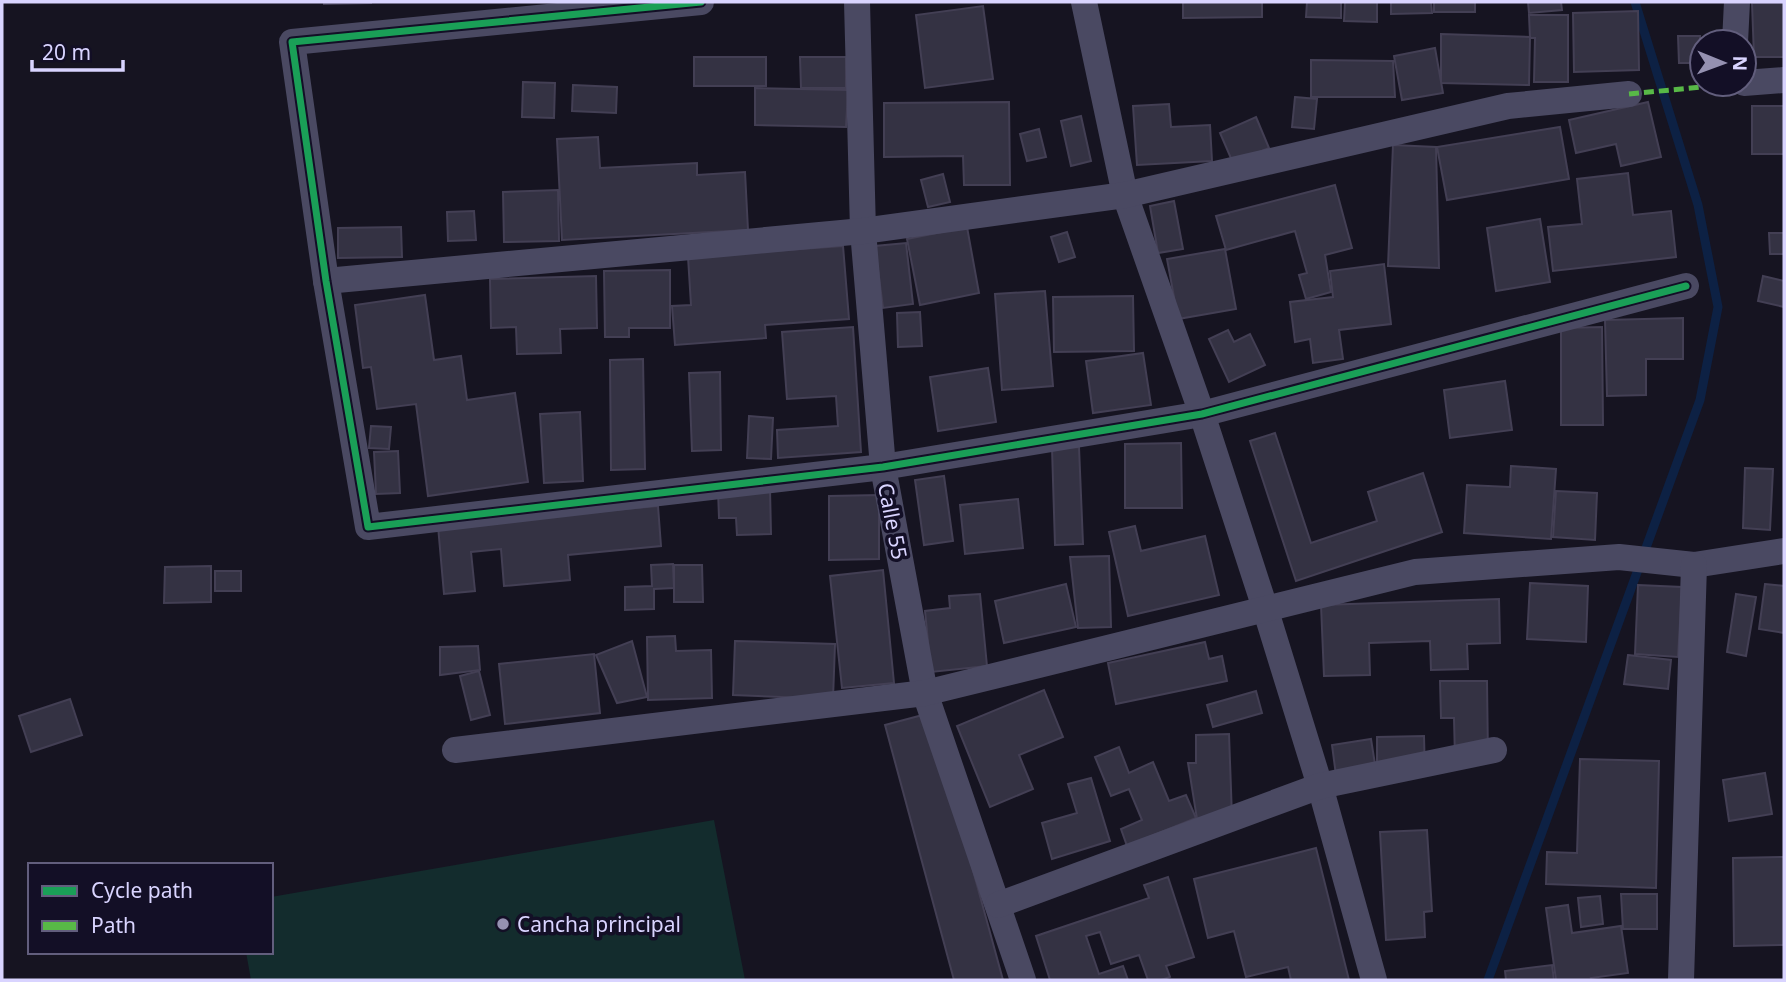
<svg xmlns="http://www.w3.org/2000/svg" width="1786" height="982" viewBox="0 0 1786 982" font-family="'Noto Sans',sans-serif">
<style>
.green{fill:#132c2d}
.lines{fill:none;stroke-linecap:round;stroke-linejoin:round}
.stream{stroke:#0d2144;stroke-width:9}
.building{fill:#343243;stroke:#433f54;stroke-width:2}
.street{stroke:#4a4962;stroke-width:26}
.quiet{stroke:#58b947;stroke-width:5;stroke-dasharray:10 5;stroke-linecap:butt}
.cycleway-casing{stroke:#130f26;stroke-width:11}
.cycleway{stroke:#1a9f57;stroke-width:7}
.poi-dot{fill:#9591b1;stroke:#130f26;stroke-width:2.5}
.labels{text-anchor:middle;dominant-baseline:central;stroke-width:7;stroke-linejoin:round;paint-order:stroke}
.street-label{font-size:21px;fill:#d9d4ff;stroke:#130f26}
.poi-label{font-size:21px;fill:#d9d4ff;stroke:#130f26;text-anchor:start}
</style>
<rect width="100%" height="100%" fill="#161421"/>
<!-- green -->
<polygon class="green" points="714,820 745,980 251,980 246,952 271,952 271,897"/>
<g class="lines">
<!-- stream -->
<polyline class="stream" points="1488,980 1700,400 1718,307 1698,205 1635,2"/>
</g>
<!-- building -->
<g class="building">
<polygon points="324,2 371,2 371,3 324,4"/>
<polygon points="1183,2 1262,2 1262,17 1183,18"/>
<polygon points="1307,2 1341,2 1341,18 1306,17"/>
<polygon points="1345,2 1377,2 1377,22 1344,21"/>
<polygon points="1391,2 1431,2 1432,13 1391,14"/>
<rect x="1434" y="2" width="41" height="10"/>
<polygon points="1528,2 1561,2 1562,10 1529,13"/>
<polygon points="1752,3 1784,3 1784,57 1754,57"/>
<polygon points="983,6 993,79 925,88 916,15"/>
<polygon points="1638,11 1639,70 1574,72 1573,13"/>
<polygon points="1529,15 1568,15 1568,82 1534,82 1535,38 1530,38"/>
<polygon points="1441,34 1530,37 1529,85 1441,83"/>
<polygon points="1678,36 1700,36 1700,63 1679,63"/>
<polygon points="1435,48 1443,93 1402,100 1394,56"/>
<rect x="694" y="57" width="72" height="29"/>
<polygon points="800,57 846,57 846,88 801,88"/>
<polygon points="1311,60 1393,61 1395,97 1311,97"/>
<polygon points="523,82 555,83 554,118 522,117"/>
<polygon points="573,85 617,87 616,113 572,111"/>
<polygon points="755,88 848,90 846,127 755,125"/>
<polygon points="1295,97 1317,99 1314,129 1292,127"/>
<polygon points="1009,102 1010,185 964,185 963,156 884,157 884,103"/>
<polygon points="1648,102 1661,157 1621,166 1616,144 1576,153 1569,120"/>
<polygon points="1169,104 1171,127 1210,125 1212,161 1137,165 1133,106"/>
<rect x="1752" y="106" width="32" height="48"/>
<polygon points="1081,116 1091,161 1071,166 1061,121"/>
<polygon points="1256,117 1269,148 1233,163 1220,133"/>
<polygon points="1560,127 1569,179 1447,200 1437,147"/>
<polygon points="1039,129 1046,157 1027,161 1020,134"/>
<polygon points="598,137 600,168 697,163 697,175 745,172 748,230 562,240 557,139"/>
<polygon points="1393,145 1436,147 1439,268 1388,266"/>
<polygon points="1628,173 1633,215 1671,211 1676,257 1553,271 1548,227 1582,224 1577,179"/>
<polygon points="943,174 950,202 928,207 921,180"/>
<polygon points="1335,185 1352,248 1325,255 1331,292 1306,299 1299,275 1307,273 1295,231 1226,250 1216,216"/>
<polygon points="558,190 559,241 504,242 503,192"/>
<polygon points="1174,201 1183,249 1158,253 1150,206"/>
<polygon points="474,211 476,240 448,241 447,212"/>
<polygon points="1540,219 1550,282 1496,291 1487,228"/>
<polygon points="401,227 402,257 338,258 338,228"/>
<polygon points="967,227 979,293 920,305 907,239"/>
<polygon points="1067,232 1075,257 1059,262 1051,237"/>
<polygon points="1769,233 1784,233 1784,254 1770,254"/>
<polygon points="906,243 913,304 883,308 875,246"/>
<polygon points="843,246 849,319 765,325 766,338 675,345 672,306 691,305 688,257"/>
<polygon points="1225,249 1236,309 1178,319 1167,259"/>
<polygon points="1384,264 1391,324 1339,330 1343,359 1313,363 1310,339 1295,342 1290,302 1333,297 1330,271"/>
<polygon points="670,270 670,328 629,328 629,337 605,337 604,271"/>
<polygon points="596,276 597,328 560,329 561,353 517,354 516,327 491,328 490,279"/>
<polygon points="1763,276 1784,281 1784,307 1758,301"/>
<polygon points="1045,291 1053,386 1002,390 995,294"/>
<polygon points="425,295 434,360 461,356 467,400 515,393 528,482 428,496 416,404 377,409 371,367 363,368 355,305"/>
<polygon points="1133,296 1134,351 1054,352 1053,297"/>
<polygon points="920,312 922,346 898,347 897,313"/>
<polygon points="1683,318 1683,359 1646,359 1646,395 1607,396 1605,320"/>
<polygon points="853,327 861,452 778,458 777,430 838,426 836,396 787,399 782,332"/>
<polygon points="1602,327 1603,425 1561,425 1561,328"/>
<polygon points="1228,330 1234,342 1250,334 1265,365 1229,382 1209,339"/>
<polygon points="1143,353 1151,405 1093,413 1086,361"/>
<polygon points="643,359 645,469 611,470 610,360"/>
<polygon points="988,368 996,422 938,431 930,377"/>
<polygon points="720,372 721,450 692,451 689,373"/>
<polygon points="1505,381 1512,430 1450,438 1444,390"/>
<polygon points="580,412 583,481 544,483 540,414"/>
<polygon points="749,416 773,418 771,459 747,458"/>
<polygon points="371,426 391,427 389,449 369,448"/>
<polygon points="1275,433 1311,543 1377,521 1368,492 1423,473 1442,532 1296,581 1250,441"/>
<polygon points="1181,443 1182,508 1125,508 1125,444"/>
<polygon points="1079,447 1083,544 1055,545 1052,448"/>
<polygon points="398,451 400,493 376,494 374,452"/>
<polygon points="1511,466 1556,469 1551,539 1464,533 1467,485 1510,487"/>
<polygon points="1745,468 1773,469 1770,530 1743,528"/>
<polygon points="944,476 953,541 924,545 915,480"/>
<polygon points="770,489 771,534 737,535 736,518 719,518 718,490"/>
<polygon points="1556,491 1597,493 1595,540 1553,537"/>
<polygon points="879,495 879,559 829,560 829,496"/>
<polygon points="1018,499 1023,548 965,554 960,505"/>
<polygon points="658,506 661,546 568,555 570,580 504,586 501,549 471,552 475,591 444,594 438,526"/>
<polygon points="1135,526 1141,551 1205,536 1219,595 1128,616 1109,532"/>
<polygon points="1109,556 1111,627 1078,628 1070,557"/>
<polygon points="673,564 674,588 654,589 654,609 625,610 625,587 652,586 651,565"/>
<polygon points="674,565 702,565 703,602 674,602"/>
<polygon points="211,566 211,602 164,603 165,567"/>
<polygon points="883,570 894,683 842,688 830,576"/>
<rect x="215" y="571" width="26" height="20"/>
<polygon points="1530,583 1588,586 1586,642 1527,639"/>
<polygon points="1066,584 1076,627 1004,643 995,601"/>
<polygon points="1765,584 1784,586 1784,633 1759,629"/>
<polygon points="1638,585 1682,587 1678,657 1635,654"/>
<polygon points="980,594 987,666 931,672 925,611 950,608 949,596"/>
<polygon points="1736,594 1756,597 1746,656 1727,652"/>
<polygon points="1499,599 1500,643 1467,644 1468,669 1431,670 1430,641 1369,643 1370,675 1324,676 1321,605"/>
<polygon points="675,636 676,651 711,650 712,698 648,700 647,637"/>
<polygon points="632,641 647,697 617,703 596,655"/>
<polygon points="735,641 835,644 833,699 733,695"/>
<polygon points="1205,642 1209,659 1222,656 1227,681 1116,704 1108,663"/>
<polygon points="478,646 480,670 440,675 440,647"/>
<polygon points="594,654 600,713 505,724 499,664"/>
<polygon points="1628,655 1671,660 1668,689 1624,684"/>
<polygon points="479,671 490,715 471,720 460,676"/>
<polygon points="1440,681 1487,681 1488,758 1455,759 1454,718 1441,718"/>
<polygon points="1044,690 1063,737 1019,755 1033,789 990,807 957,726"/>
<polygon points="1256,691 1262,713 1213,727 1207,705"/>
<polygon points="70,699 82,735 31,752 19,716"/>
<polygon points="930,713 1003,980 954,980 885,725"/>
<polygon points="1229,734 1232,817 1197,819 1188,763 1196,763 1196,735"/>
<polygon points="1424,736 1425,775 1377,775 1377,737"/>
<polygon points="1371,739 1377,777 1337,783 1332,745"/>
<polygon points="1119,747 1129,773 1153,762 1169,801 1186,795 1196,818 1127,846 1121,829 1142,820 1129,789 1111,796 1095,757"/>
<polygon points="1580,759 1659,761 1656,888 1546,884 1547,852 1577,853"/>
<polygon points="1765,773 1772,814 1729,821 1723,780"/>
<polygon points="1091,778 1110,841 1052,859 1042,823 1077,813 1068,784"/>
<polygon points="1427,830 1432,911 1424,912 1425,937 1386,940 1380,832"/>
<polygon points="1316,848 1349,980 1291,980 1288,967 1246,977 1234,931 1208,938 1194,879"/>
<polygon points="1784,857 1784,945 1734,946 1733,858"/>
<polygon points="1168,877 1194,957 1166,966 1170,977 1161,980 1148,980 1139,955 1111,964 1100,932 1086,936 1099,974 1123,966 1128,980 1050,980 1036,936 1149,898 1144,885"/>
<polygon points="1621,894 1657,894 1657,929 1623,929"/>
<polygon points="1600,896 1603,924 1581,927 1578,898"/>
<polygon points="1568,905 1572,933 1621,926 1628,973 1591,978 1592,980 1556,980 1546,908"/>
<polygon points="1552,965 1554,980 1506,980 1505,971"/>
</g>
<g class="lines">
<!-- street -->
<g class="street">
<polyline points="701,2 292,42 326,281 368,527 883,467 1202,414 1686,286"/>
<polyline points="857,2 863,231 883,467 925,693 1023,980"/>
<polyline points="1084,2 1125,195 1202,414 1265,608 1320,786 1374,980"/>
<polyline points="1735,42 1737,2"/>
<polyline points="1744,83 1784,80"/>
<polyline points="326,281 863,231 1125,195 1508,106 1629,94"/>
<polyline points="455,750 925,693 1415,572 1619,557 1694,565 1784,551"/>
<polyline points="998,905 1320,786 1494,750"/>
<polyline points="1681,980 1694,565"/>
</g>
<!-- quiet -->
<polyline class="quiet" points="1629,94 1733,84"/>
<!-- cycleway casing -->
<g class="cycleway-casing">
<polyline id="cycleway" points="701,2 292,42 326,281 368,527 883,467 1202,414 1686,286"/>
</g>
<!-- cycleway -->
<use href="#cycleway" class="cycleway"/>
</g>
<!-- markers -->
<circle class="poi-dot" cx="503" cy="924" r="7"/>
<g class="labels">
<!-- street labels -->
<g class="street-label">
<text transform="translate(893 521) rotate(79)">Calle 55</text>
</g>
<!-- poi labels -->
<g class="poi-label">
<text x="517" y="924">Cancha principal</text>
</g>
</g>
<!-- border -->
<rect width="1786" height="982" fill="none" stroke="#d9d4ff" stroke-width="7"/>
<!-- legend -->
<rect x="28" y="863" width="245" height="91" fill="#130f26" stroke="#625e7d" stroke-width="2"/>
<rect x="42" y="886" width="35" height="10" fill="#1a9f57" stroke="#625e7d" stroke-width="2"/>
<text x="91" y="898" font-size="21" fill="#d9d4ff">Cycle path</text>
<rect x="42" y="921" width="35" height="10" fill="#58b947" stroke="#625e7d" stroke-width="2"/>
<text x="91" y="933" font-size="21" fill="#d9d4ff">Path</text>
<!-- north arrow -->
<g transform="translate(1723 63) rotate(91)"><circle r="33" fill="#130f26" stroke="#625e7d" stroke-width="2"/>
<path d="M0-5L12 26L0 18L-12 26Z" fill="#9591b1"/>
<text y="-10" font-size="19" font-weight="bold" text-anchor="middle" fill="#d9d4ff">N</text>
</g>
<!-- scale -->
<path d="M32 60v10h91v-10" fill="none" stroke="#d9d4ff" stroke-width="3.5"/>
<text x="42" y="60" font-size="21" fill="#d9d4ff" stroke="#130f26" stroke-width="5" paint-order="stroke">20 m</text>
</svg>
